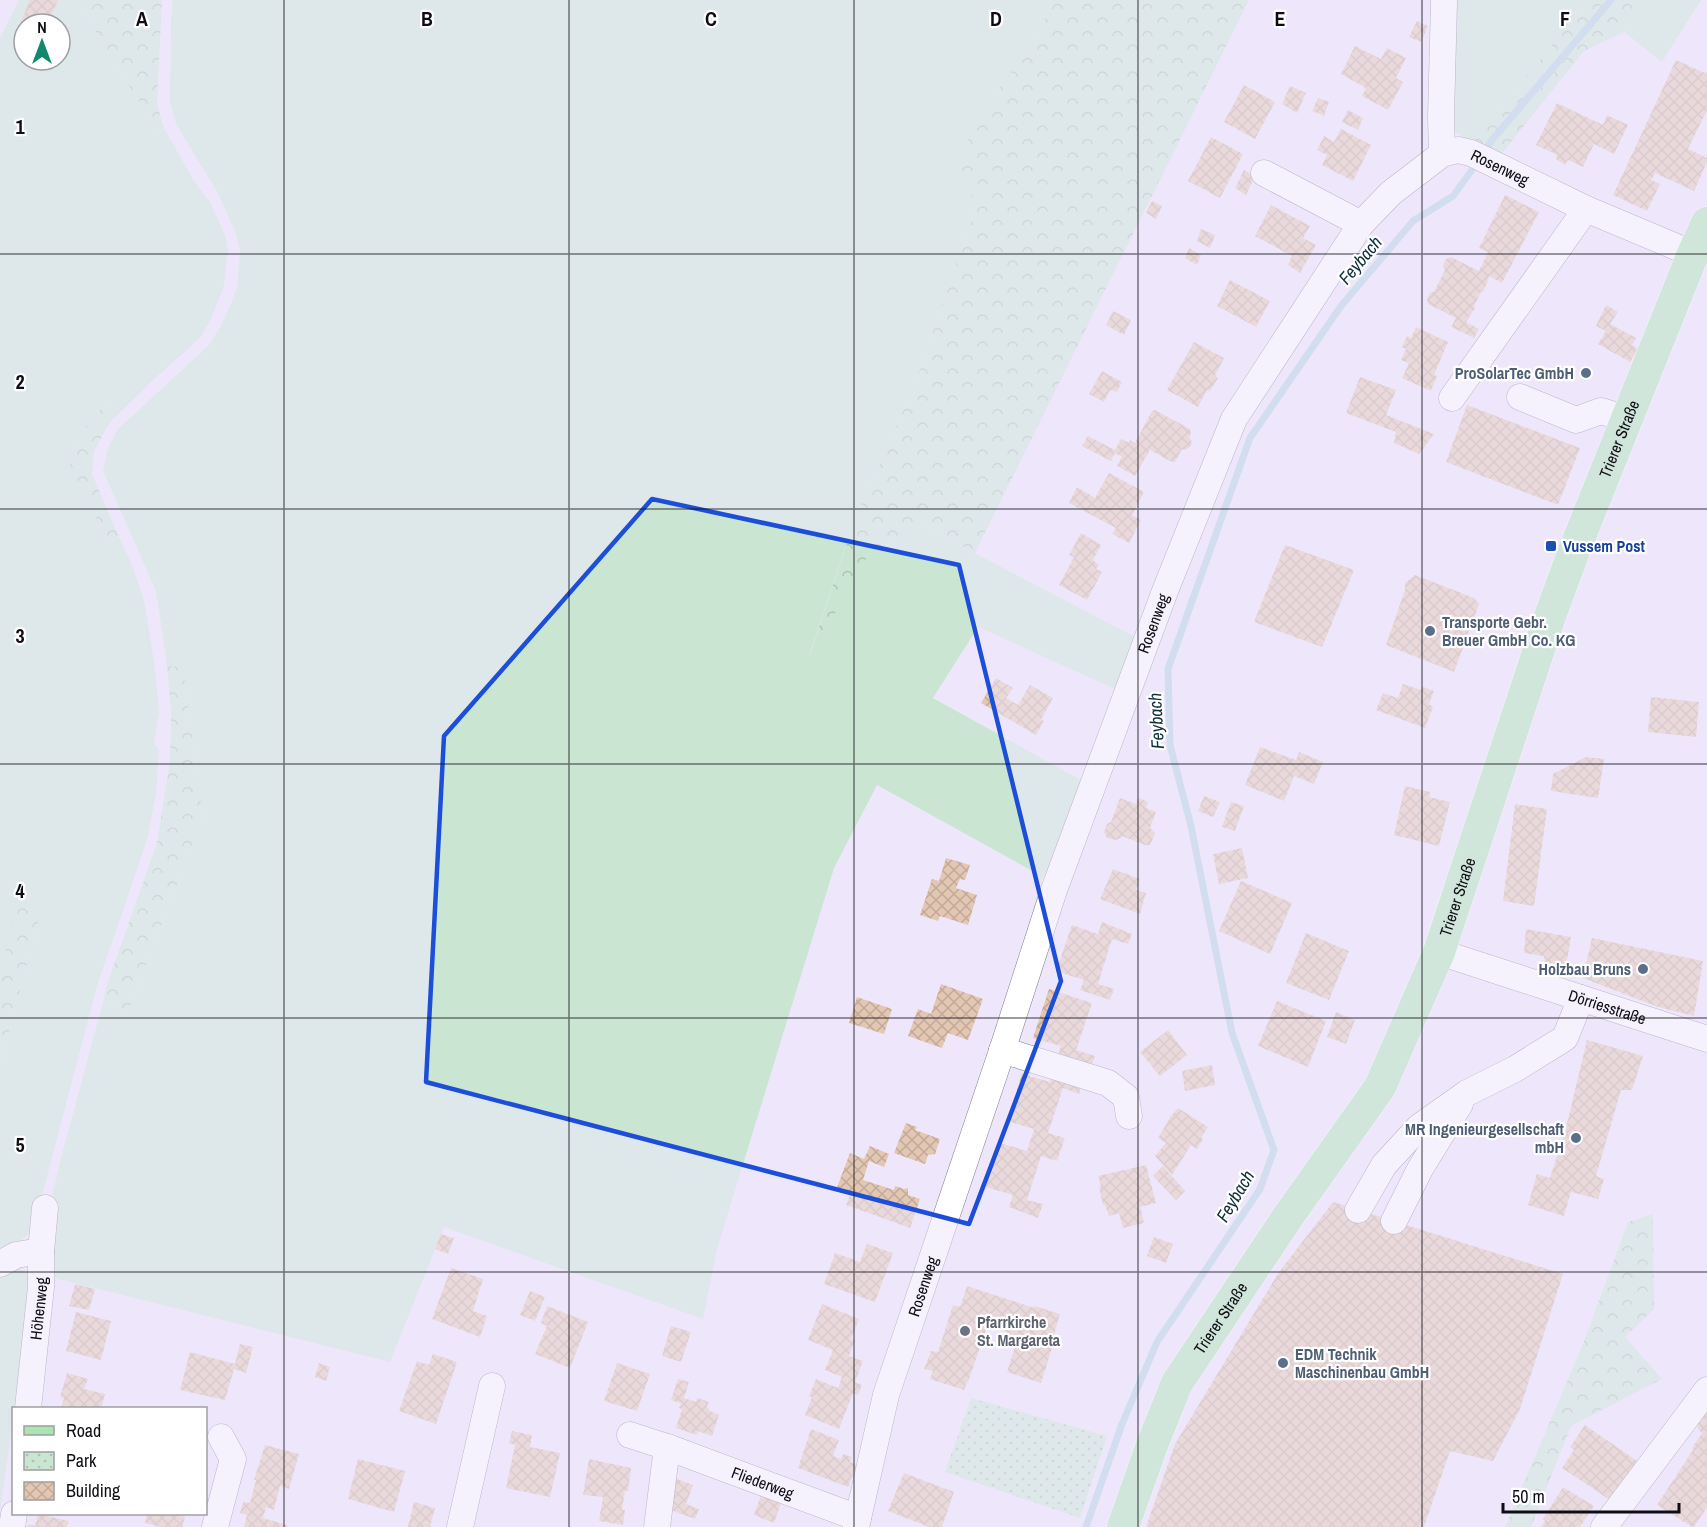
<svg xmlns="http://www.w3.org/2000/svg" width="1707" height="1527" viewBox="0 0 1707 1527" font-family="'Archivo Narrow',sans-serif">
<style>
.grass{fill:#cae6d3;fill-rule:evenodd}
.forest{fill:url(#forest-crowns)}
.park{fill:url(#park-dots)}
.lines{fill:none;stroke-linecap:round;stroke-linejoin:round}
.stream{stroke:#afd2e0;stroke-width:7}
.building{fill:url(#building-cross-hatch)}
.minor-casing{stroke:#7e788b;stroke-width:27}
.major-casing{stroke:#fff;stroke-width:33}
.minor{stroke:#fff;stroke-width:26}
.major{stroke:#aae4b2;stroke-width:32}
.marked{fill:none;stroke:#1d4ed8;stroke-width:4.5;stroke-linejoin:round}
.grid{fill:none;stroke:#0f0d14;stroke-width:1.5;stroke-opacity:0.55}
.service-dot{fill:#5c6f8a;stroke:#fff;stroke-width:2}
.transit-dot{fill:#1a4fb4;stroke:#fff;stroke-width:2}
.worship-dot{fill:#6b7280;stroke:#fff;stroke-width:2}
.labels{text-anchor:middle;dominant-baseline:central;stroke-width:4.5;stroke-linejoin:round;paint-order:stroke}
.street-label{font-size:16px;fill:#0f0d14;stroke:#fff}
.service-label{font-size:16px;font-weight:bold;fill:#4e5e75;stroke:#fff;text-anchor:end}
.transit-label{font-size:16px;font-weight:bold;fill:#164399;stroke:#fff;text-anchor:start}
.worship-label{font-size:16px;font-weight:bold;fill:#5b616d;stroke:#fff;text-anchor:start}
.water-label{font-size:18px;font-style:italic;fill:#0f303b;stroke:#fff}
.grid-label{font-size:20px;text-anchor:middle;font-weight:bold;fill:#0f0d14;stroke:#fff;stroke-width:4.5;stroke-linejoin:round;paint-order:stroke}
</style>
<defs>
<pattern id="forest-crowns" width="20" height="18" patternUnits="userSpaceOnUse" patternTransform="scale(1.5)"><rect width="20" height="18" fill="#cae6d3"/><path d="M2 6a3 3 0 1 1 6 0M12 15a3 3 0 1 1 6 0" fill="none" stroke="#acc4b4"/></pattern>
<pattern id="park-dots" width="8" height="8" patternUnits="userSpaceOnUse" patternTransform="scale(1.5)"><rect width="8" height="8" fill="#cae6d3"/><path d="M2 2h.1M6 6h.1" fill="none" stroke="#acc4b4" stroke-width="1.8" stroke-linecap="round"/></pattern>
<pattern id="building-cross-hatch" width="8" height="8" patternUnits="userSpaceOnUse" patternTransform="scale(1.5)"><rect width="8" height="8" fill="#e3c7b3"/><path d="M0 0l8 8M0 8l8-8" fill="none" stroke="#c2aa99"/></pattern>
</defs>
<rect width="100%" height="100%" fill="#eee7fc"/>
<!-- grass -->
<g class="grass">
<path d="M19,0h65l6,23 68,110 6,-5 30,53 16,21 16,35 2,14 -4,35 -14,35 -10,17 -49,44 -58,32 -25,47 41,83 9,-9 14,30 12,35 11,68 4,45 -5,31 5,6 -3,44 -9,46 -50,146 -58,221 -4,23 -35,25v-188l41,-155 -41,58v-932zM24,24h36v36h-36z"/>
<polygon points="173,0 1053,0 1036,40 982,110 977,204 912,391 856,516 809,656 871,551 921,525 1137,638 1115,689 978,627 933,698 1081,780 1049,867 1040,882 1036,873 877,785 834,868 717,1249 703,1319 444,1227 390,1362 55,1278 49,1209 60,1162 103,1002 128,1012 203,817 183,667 167,666 156,591 103,471 108,448 118,429 208,346 222,324 233,299 237,286 240,251 236,234 219,195 176,124 170,101 171,22"/>
<polygon points="1451,0 1590,0 1568,25 1473,142 1453,131"/>
<polygon points="1650,0 1701,0 1662,62 1624,32"/>
<polygon points="18,1268 26,1272 32,1278 15,1408 14,1408 13,1421 0,1511 0,1273"/>
</g>
<!-- forest -->
<g class="forest">
<polygon points="84,0 162,0 157,104 164,128 158,133 90,23"/>
<polygon points="1053,0 1249,0 975,553 921,525 871,551 808,660 856,516 912,391 977,204 954,170 982,110 1036,40"/>
<polygon points="1590,0 1650,0 1624,32 1584,51 1499,157 1473,142 1568,25"/>
<polygon points="151,382 110,422 94,451 92,474 118,535 109,544 68,461 93,414"/>
<polygon points="167,666 183,667 203,817 128,1012 103,1002 106,987 157,843 170,761 171,714"/>
<polygon points="20,899 41,912 0,1067 0,970"/>
<polygon points="1653,1214 1654,1309 1625,1337 1662,1379 1571,1426 1531,1527 1505,1527 1583,1344 1628,1222"/>
</g>
<!-- park -->
<polygon class="park" points="971,1398 1107,1436 1080,1518 945,1472"/>
<g class="lines">
<!-- stream -->
<g class="stream">
<polyline points="1483,154 1492,140 1611,0"/>
<polyline points="1086,1527 1122,1424 1157,1342 1260,1189 1274,1150 1232,1033 1191,826 1170,745 1168,669 1250,438 1341,306 1413,221 1453,196 1477,163"/>
</g>
</g>
<!-- building -->
<g class="building">
<polygon points="30,0 58,0 47,24 24,25 20,24"/>
<polygon points="1417,21 1428,26 1421,42 1409,37"/>
<polygon points="1355,46 1381,59 1387,48 1406,58 1396,78 1403,82 1388,110 1362,96 1366,88 1341,74"/>
<polygon points="1676,60 1707,74 1707,110 1688,149 1707,158 1707,162 1694,191 1655,173 1651,180 1660,184 1647,211 1613,195"/>
<polygon points="1244,85 1275,102 1255,139 1224,122"/>
<polygon points="1290,86 1306,93 1297,113 1282,104"/>
<polygon points="1318,98 1329,102 1324,116 1312,111"/>
<polygon points="1557,103 1603,125 1607,115 1628,125 1614,154 1594,144 1583,167 1568,160 1565,164 1560,162 1556,159 1557,155 1536,145"/>
<polygon points="1348,110 1363,118 1358,130 1342,122"/>
<polygon points="1341,129 1371,145 1353,181 1322,165 1327,155 1317,150 1324,136 1334,142"/>
<polygon points="1211,137 1243,154 1220,198 1188,181"/>
<polygon points="1244,170 1255,176 1246,195 1235,188"/>
<polygon points="1505,195 1539,212 1502,283 1489,276 1487,283 1483,292 1481,292 1474,306 1475,308 1466,322 1479,329 1474,338 1451,327 1456,318 1428,304 1427,299 1430,293 1434,292 1445,270 1443,265 1446,259 1451,257 1479,271 1488,252 1479,248"/>
<polygon points="1152,201 1162,206 1156,219 1146,213"/>
<polygon points="1271,205 1310,226 1303,238 1316,245 1300,273 1288,265 1292,256 1255,236"/>
<polygon points="1201,229 1215,235 1210,248 1197,241"/>
<polygon points="1189,248 1201,255 1197,265 1185,258"/>
<polygon points="1230,280 1270,301 1256,327 1217,306"/>
<polygon points="1606,305 1618,312 1610,324 1636,338 1632,345 1638,349 1630,362 1598,344 1606,331 1596,326"/>
<polygon points="1113,311 1131,320 1124,335 1106,325"/>
<polygon points="1416,327 1448,342 1434,375 1437,376 1431,391 1402,378 1409,363 1401,360 1406,349 1402,347 1407,336 1411,338"/>
<polygon points="1194,342 1224,358 1215,376 1218,378 1210,391 1207,390 1198,407 1167,390"/>
<polygon points="1102,371 1122,382 1117,392 1110,390 1104,402 1089,394"/>
<polygon points="1360,377 1396,390 1386,415 1434,434 1419,454 1394,443 1396,432 1346,413"/>
<polygon points="1467,405 1580,448 1558,505 1446,462"/>
<polygon points="1155,410 1190,429 1191,433 1189,438 1190,438 1192,443 1189,448 1184,450 1182,449 1175,462 1172,462 1150,450 1135,476 1117,466 1122,457 1115,453 1111,461 1082,446 1088,436 1115,450 1121,439 1129,443 1130,440 1135,443 1152,411"/>
<polygon points="1109,473 1144,492 1132,515 1141,520 1129,543 1112,534 1116,528 1069,503 1077,487 1095,498"/>
<polygon points="1081,533 1101,545 1093,560 1099,565 1096,569 1102,572 1087,600 1059,585 1074,557 1069,555"/>
<polygon points="1285,545 1354,570 1322,647 1254,622"/>
<polygon points="1415,575 1474,598 1479,604 1454,672 1386,645 1405,590 1405,583"/>
<polygon points="996,678 1013,688 1006,698 1018,705 1030,685 1053,698 1041,720 1044,721 1036,735 981,703"/>
<polygon points="1403,684 1421,690 1423,687 1434,691 1429,704 1433,707 1425,728 1376,710 1383,693 1398,698"/>
<polygon points="1651,697 1699,702 1696,737 1648,732"/>
<polygon points="1260,747 1296,760 1299,752 1323,762 1314,784 1294,776 1284,801 1245,785"/>
<polygon points="1586,757 1604,759 1598,798 1551,791 1553,774"/>
<polygon points="1405,786 1430,792 1429,797 1450,802 1439,846 1394,835"/>
<polygon points="1204,796 1220,802 1213,817 1198,811"/>
<polygon points="1120,798 1136,804 1138,798 1142,799 1148,802 1146,808 1156,812 1150,828 1155,833 1150,845 1145,845 1122,836 1121,838 1115,840 1107,838 1104,832 1107,824 1111,822"/>
<polygon points="1231,802 1244,806 1235,831 1222,827"/>
<polygon points="1515,804 1547,809 1534,906 1503,901"/>
<polygon points="1242,848 1248,878 1219,884 1213,854"/>
<polygon points="946,858 970,865 965,880 960,879 956,888 977,895 968,925 940,916 938,921 920,915 932,879 939,881"/>
<polygon points="1113,869 1140,879 1136,890 1146,893 1140,914 1100,899"/>
<polygon points="1241,881 1292,903 1270,954 1219,931"/>
<polygon points="1102,922 1132,934 1128,944 1112,939 1098,984 1114,989 1110,1000 1080,990 1084,980 1056,971 1072,925 1098,934"/>
<polygon points="1526,929 1571,937 1566,966 1545,962 1544,956 1524,953"/>
<polygon points="1306,933 1349,951 1329,1000 1286,983"/>
<polygon points="1592,938 1703,961 1694,1016 1658,1007 1583,978"/>
<polygon points="941,984 983,999 968,1040 948,1033 942,1048 908,1036 918,1009 931,1014"/>
<polygon points="1049,989 1092,1003 1076,1050 1095,1056 1091,1067 1058,1056 1061,1046 1033,1038"/>
<polygon points="857,997 892,1009 884,1034 849,1023"/>
<polygon points="1277,1001 1326,1021 1308,1067 1258,1046"/>
<polygon points="1336,1012 1355,1020 1346,1044 1327,1037"/>
<polygon points="1168,1030 1187,1055 1160,1076 1140,1052"/>
<polygon points="1587,1040 1643,1056 1632,1090 1621,1090 1596,1176 1604,1179 1598,1199 1571,1192 1564,1216 1528,1205 1537,1174 1550,1178 1566,1128"/>
<polygon points="1212,1065 1215,1085 1185,1091 1182,1071"/>
<polygon points="1022,1074 1050,1082 1052,1074 1082,1083 1079,1094 1063,1088 1048,1133 1065,1138 1057,1161 1041,1156 1027,1200 1043,1204 1038,1218 1009,1207 1013,1195 986,1187 987,1182 985,1181 996,1147 999,1147 1000,1143 1027,1151 1034,1129 1007,1121"/>
<polygon points="1178,1108 1208,1127 1201,1138 1203,1139 1197,1149 1191,1145 1172,1175 1155,1156 1166,1143 1158,1138 1171,1116"/>
<polygon points="906,1123 917,1127 915,1130 940,1139 935,1154 928,1155 925,1164 894,1153"/>
<polygon points="870,1146 889,1154 884,1167 869,1161 863,1180 894,1190 895,1186 904,1189 908,1188 908,1195 920,1199 910,1228 846,1205 850,1195 836,1190 850,1153 864,1159"/>
<polygon points="1146,1165 1156,1203 1140,1207 1144,1223 1123,1228 1119,1213 1109,1216 1105,1205 1103,1205 1099,1187 1101,1186 1098,1176"/>
<polygon points="1163,1166 1185,1191 1176,1200 1153,1176"/>
<polygon points="1333,1202 1563,1274 1520,1409 1493,1461 1450,1451 1424,1527 1146,1527 1175,1444 1279,1272"/>
<polygon points="441,1234 454,1238 448,1254 435,1249"/>
<polygon points="1154,1237 1173,1244 1166,1263 1147,1256"/>
<polygon points="867,1244 893,1253 875,1302 824,1284 835,1253 860,1262"/>
<polygon points="451,1268 483,1279 473,1311 487,1316 480,1337 432,1319"/>
<polygon points="75,1284 95,1289 89,1310 69,1306"/>
<polygon points="967,1286 1034,1308 1035,1306 1060,1314 1052,1341 1054,1342 1041,1383 1007,1372 1018,1338 988,1324 968,1382 967,1382 964,1390 930,1379 933,1371 924,1369 931,1351 938,1352 953,1305 960,1307"/>
<polygon points="530,1291 545,1297 535,1321 520,1315"/>
<polygon points="822,1304 859,1319 851,1339 855,1340 849,1356 863,1361 855,1382 862,1385 858,1395 853,1393 839,1429 805,1415 812,1397 809,1396 816,1379 838,1388 842,1377 825,1370 833,1350 808,1340"/>
<polygon points="547,1306 588,1322 570,1368 535,1354 547,1326 541,1323"/>
<polygon points="76,1312 111,1321 101,1360 66,1351"/>
<polygon points="671,1326 691,1332 681,1362 662,1356"/>
<polygon points="240,1344 253,1347 246,1373 234,1369 225,1400 180,1390 190,1352 235,1364"/>
<polygon points="433,1354 457,1362 436,1424 399,1411 417,1361 429,1365"/>
<polygon points="319,1363 330,1367 326,1381 315,1377"/>
<polygon points="617,1363 650,1374 637,1411 604,1401"/>
<polygon points="67,1373 88,1379 84,1389 105,1394 101,1408 61,1408 64,1398 60,1397"/>
<polygon points="678,1379 689,1382 684,1398 696,1402 697,1398 709,1402 707,1406 710,1411 719,1415 712,1436 698,1431 697,1435 676,1428 682,1409 679,1408 681,1403 671,1400"/>
<polygon points="1707,1405 1707,1507 1694,1527 1692,1527 1657,1505 1693,1450 1692,1448 1702,1433 1698,1429 1697,1419"/>
<polygon points="1585,1425 1637,1461 1610,1500 1562,1468 1574,1450 1570,1447"/>
<polygon points="811,1429 839,1440 833,1456 841,1459 843,1454 852,1457 850,1462 857,1465 848,1487 798,1468"/>
<polygon points="512,1431 532,1435 530,1447 560,1453 550,1497 506,1488 515,1445 509,1443"/>
<polygon points="265,1445 299,1454 289,1489 280,1486 274,1510 266,1507 263,1518 287,1525 287,1527 244,1527 247,1515 240,1513 243,1502 250,1503 256,1480 254,1480"/>
<polygon points="358,1459 405,1471 394,1512 348,1499"/>
<polygon points="589,1459 631,1468 628,1491 625,1490 622,1510 625,1510 623,1525 599,1521 603,1497 583,1495"/>
<polygon points="904,1473 954,1492 942,1527 929,1527 888,1511"/>
<polygon points="672,1477 693,1485 686,1504 699,1509 695,1519 668,1509"/>
<polygon points="1563,1487 1594,1506 1580,1527 1541,1527 1545,1521 1543,1519"/>
<polygon points="763,1489 783,1497 774,1523 754,1515"/>
<polygon points="414,1502 435,1508 430,1527 408,1527"/>
<polygon points="38,1514 69,1521 67,1527 27,1527 28,1524 35,1526"/>
<polygon points="147,1514 184,1514 183,1517 185,1517 182,1527 161,1527 145,1523"/>
</g>
<g class="lines">
<!-- minor casing -->
<g class="minor-casing">
<g id="minor">
<polyline points="1442,154 1441,117 1444,2"/>
<polyline points="1264,173 1361,224"/>
<polyline points="1520,397 1576,420 1601,411 1627,419"/>
<polyline points="1452,398 1586,209"/>
<path id="s1" d="M1439,952l268,87"/>
<polyline points="1002,1050 1108,1083 1126,1097 1129,1116"/>
<polyline points="1358,1210 1384,1165 1419,1127 1467,1093 1515,1069 1565,1038 1581,998"/>
<polyline points="1394,1221 1420,1169 1460,1104"/>
<polyline points="0,1264 16,1255 41,1251"/>
<path id="s2" d="M28,1408l13,-121v-36l4,-43"/>
<path id="s3" d="M630,1435l37,12 191,71"/>
<polyline points="12,1527 14,1514"/>
<polyline points="215,1527 233,1459 221,1437"/>
<polyline points="460,1527 492,1386"/>
<polyline points="657,1527 667,1447"/>
<path id="s4" d="M856,1527l30,-132 115,-341 53,-164 111,-299 69,-172 127,-195 30,-31 51,-39 16,-4 13,3 115,56 107,45"/>
<polyline points="1604,1527 1707,1390"/>
</g>
</g>
<!-- major casing -->
<g class="major-casing">
<g id="major">
<path id="s5" d="M1123,1527l29,-82 25,-62 110,-165 93,-131 59,-135 111,-336 24,-65 119,-297 14,-31"/>
</g>
</g>
<!-- minor -->
<use href="#minor" class="minor"/>
<!-- major -->
<use href="#major" class="major"/>
</g>
<!-- marked area -->
<path d="M0 0H1707V1527H0ZM652,499l307,66 102,416 -92,243 -543,-142 18,-346z" fill="#eee7fc" fill-opacity=".55" fill-rule="evenodd"/>
<path class="marked" d="M652,499l307,66 102,416 -92,243 -543,-142 18,-346z"/>
<!-- grid -->
<path class="grid" d="M284,0v1527M569,0v1527M854,0v1527M1138,0v1527M1422,0v1527M0,254h1707M0,509h1707M0,764h1707M0,1018h1707M0,1272h1707"/>
<!-- markers -->
<g class="service-dot">
<circle cx="1586" cy="373" r="6"/>
<circle cx="1430" cy="631" r="6"/>
<circle cx="1643" cy="969" r="6"/>
<circle cx="1576" cy="1138" r="6"/>
<circle cx="1283" cy="1363" r="6"/>
</g>
<rect class="transit-dot" x="1545" y="540" width="12" height="12" rx="3"/>
<circle class="worship-dot" cx="965" cy="1331" r="6"/>
<g class="labels">
<!-- street labels -->
<g class="street-label">
<text stroke="none"><textPath href="#s4" startOffset="1574">Rosenweg</textPath></text>
<text stroke="none"><textPath href="#s5" startOffset="1204">Trierer Straße</textPath></text>
<text stroke="none"><textPath href="#s4" startOffset="952">Rosenweg</textPath></text>
<text stroke="none"><textPath href="#s5" startOffset="718">Trierer Straße</textPath></text>
<text stroke="none"><textPath href="#s1" startOffset="177">Dörriesstraße</textPath></text>
<text stroke="none"><textPath href="#s4" startOffset="250">Rosenweg</textPath></text>
<text stroke="none"><textPath href="#s2" startOffset="100">Höhenweg</textPath></text>
<text stroke="none"><textPath href="#s5" startOffset="232">Trierer Straße</textPath></text>
<text stroke="none"><textPath href="#s3" startOffset="141">Fliederweg</textPath></text>
</g>
<!-- service labels -->
<g class="service-label">
<text x="1574" y="373">ProSolarTec GmbH</text>
<text x="1442" y="622" text-anchor="start">Transporte Gebr.<tspan x="1442" dy="18">Breuer GmbH Co. KG</tspan></text>
<text x="1631" y="969">Holzbau Bruns</text>
<text x="1564" y="1129">MR Ingenieurgesellschaft<tspan x="1564" dy="18">mbH</tspan></text>
<text x="1295" y="1354" text-anchor="start">EDM Technik<tspan x="1295" dy="18">Maschinenbau GmbH</tspan></text>
</g>
<!-- transit labels -->
<g class="transit-label">
<text x="1563" y="546">Vussem Post</text>
</g>
<!-- worship labels -->
<g class="worship-label">
<text x="977" y="1322">Pfarrkirche<tspan x="977" dy="18">St. Margareta</tspan></text>
</g>
<!-- water labels -->
<g class="water-label">
<text transform="translate(1360 260) rotate(-50)">Feybach</text>
<text transform="translate(1156 721) rotate(-93)">Feybach</text>
<text transform="translate(1235 1196) rotate(-59)">Feybach</text>
</g>
</g>
<g class="grid-label">
<text x="142" y="26">A</text>
<text x="427" y="26">B</text>
<text x="711" y="26">C</text>
<text x="996" y="26">D</text>
<text x="1280" y="26">E</text>
<text x="1565" y="26">F</text>
<text x="20" y="134">1</text>
<text x="20" y="389">2</text>
<text x="20" y="643">3</text>
<text x="20" y="898">4</text>
<text x="20" y="1152">5</text>
</g>
<!-- legend -->
<rect x="12" y="1407" width="195" height="108" fill="#ffffff" stroke="#9f9ea1" stroke-width="1.5"/>
<rect x="24" y="1426" width="30" height="9" fill="#aae4b2" stroke="#9f9ea1" stroke-width="1.5"/>
<text x="66" y="1437" font-size="18" fill="#0f0d14">Road</text>
<rect x="24" y="1452" width="30" height="18" fill="url(#park-dots)" stroke="#9f9ea1" stroke-width="1.5"/>
<text x="66" y="1467" font-size="18" fill="#0f0d14">Park</text>
<rect x="24" y="1482" width="30" height="18" fill="url(#building-cross-hatch)" stroke="#9f9ea1" stroke-width="1.5"/>
<text x="66" y="1497" font-size="18" fill="#0f0d14">Building</text>
<!-- north arrow -->
<g transform="translate(42 42)"><circle r="28" fill="#ffffff" stroke="#9f9ea1" stroke-width="1.5"/>
<path d="M0-4.5L10 22L0 15L-10 22Z" fill="#11896a"/>
<text y="-9" font-size="16" font-weight="bold" text-anchor="middle" fill="#0f0d14">N</text>
</g>
<!-- scale -->
<path d="M1503 1503v9h176v-9" fill="none" stroke="#0f0d14" stroke-width="3"/>
<text x="1512" y="1503" font-size="18" fill="#0f0d14" stroke="#ffffff" stroke-width="4.5" paint-order="stroke">50 m</text>
</svg>
